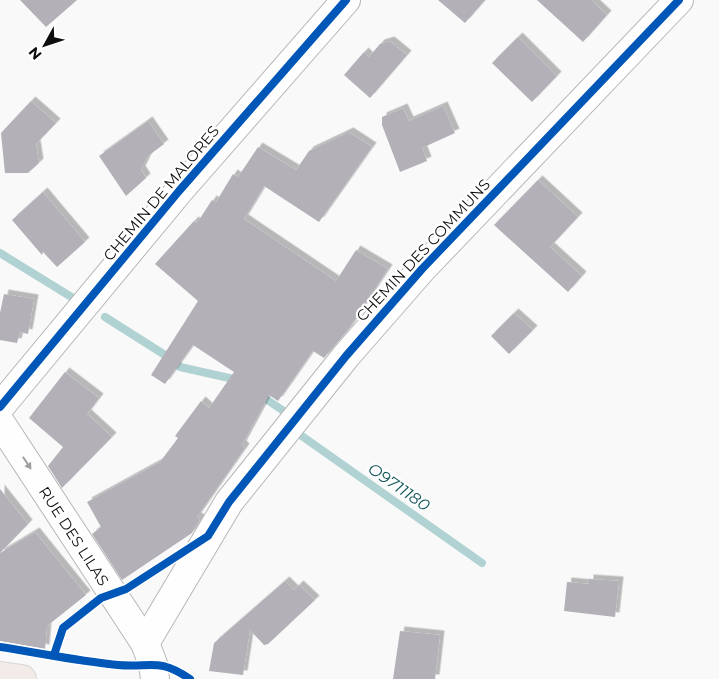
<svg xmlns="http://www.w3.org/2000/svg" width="719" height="679" viewBox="0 0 719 679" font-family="Montserrat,sans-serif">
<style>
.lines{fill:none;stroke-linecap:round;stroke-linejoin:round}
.stream{stroke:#b0d2d2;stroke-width:8}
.building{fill:#b3b0b7;filter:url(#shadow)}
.minor-casing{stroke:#b7b7b8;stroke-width:30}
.major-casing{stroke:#d6d6d6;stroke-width:30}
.minor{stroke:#fefefe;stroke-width:28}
.major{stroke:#f2ebe7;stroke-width:28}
.cycleway-casing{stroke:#fff;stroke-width:11}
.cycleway{stroke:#0057b8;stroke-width:8}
.oneway{fill:#9e9e9e}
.labels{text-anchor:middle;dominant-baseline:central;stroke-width:4.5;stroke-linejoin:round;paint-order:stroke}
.street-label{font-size:15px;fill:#0e0e0e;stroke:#fff}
.water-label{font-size:16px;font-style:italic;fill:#14585a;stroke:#fff}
</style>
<defs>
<filter id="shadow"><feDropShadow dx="4.5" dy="-4.5" stdDeviation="0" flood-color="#0004"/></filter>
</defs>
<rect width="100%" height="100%" fill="#f9f9f9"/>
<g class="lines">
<!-- stream -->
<g class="stream">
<polyline points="0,253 73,298"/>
<polyline points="105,317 176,362 180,367 238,380"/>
<polyline points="260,395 285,412"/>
<polyline points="299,434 482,563"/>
</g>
</g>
<!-- building -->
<g class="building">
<polygon points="20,0 77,0 46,27"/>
<polygon points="438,0 485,0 465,23"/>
<polygon points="537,0 591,0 607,15 583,42"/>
<polygon points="518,37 557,76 532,102 492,63"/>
<polygon points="390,41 407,55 370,98 344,75 364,52 369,57 380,44"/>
<polygon points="31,101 56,123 36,144 39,163 28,173 5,173 1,133"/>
<polygon points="443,106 455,133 422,148 427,161 400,172 382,125 382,117 403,108 409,121"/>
<polygon points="148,121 164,144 148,156 141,170 146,178 126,196 99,156"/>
<polygon points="349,132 372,147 319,222 264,186 244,219 336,281 356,250 388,269 348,330 324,358 313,351 278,401 269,395 242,445 245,448 197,517 200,519 192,533 122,580 92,534 101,527 87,502 160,462 178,438 175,436 201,401 209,408 234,372 193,345 165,384 151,375 198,301 155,264 194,221 197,223 212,200 216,202 233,174 238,177 258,147 296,170 309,151"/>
<polygon points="538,180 578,217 550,247 582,276 568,292 494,225"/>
<polygon points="43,192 85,242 57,267 43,252 42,255 12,220"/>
<polygon points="4,294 34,299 28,334 20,332 17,343 0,340 0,313"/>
<polygon points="514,313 533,330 509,354 491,336"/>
<polygon points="65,372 99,398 87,414 112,437 62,488 48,466 63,447 29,418"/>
<polygon points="0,489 28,524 0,553"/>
<polygon points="35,532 86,595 47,626 45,649 0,641 0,553"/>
<polygon points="589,579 619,581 615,617 564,611 567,582 589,584"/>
<polygon points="285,581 294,590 299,585 315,600 268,644 264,645 250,630 243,675 209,671 214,643"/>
<polygon points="400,631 440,635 435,679 393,679"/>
</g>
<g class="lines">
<!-- minor casing -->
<g class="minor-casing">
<g id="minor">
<polyline points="0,407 179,191 346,0"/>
<polyline points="0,422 145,643 153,664 155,679"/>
<polyline points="145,643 229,502 346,356 422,269 679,0"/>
</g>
</g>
<!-- major casing -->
<g class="major-casing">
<polyline id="major" points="0,676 22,679"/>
</g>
<!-- minor -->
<use href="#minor" class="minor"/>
<!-- major -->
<use href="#major" class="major"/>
<!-- cycleway casing -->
<g class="cycleway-casing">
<g id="cycleway">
<polyline points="0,407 179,191 346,0"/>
<path d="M0,647c39,6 78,14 118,18 33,3 40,-8 72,14"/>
<polyline points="54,655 63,628 101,598 126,589 208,536 229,502 346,356 422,269 679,0"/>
</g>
</g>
<!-- cycleway -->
<use href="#cycleway" class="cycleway"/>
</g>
<!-- one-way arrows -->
<defs><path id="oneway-solid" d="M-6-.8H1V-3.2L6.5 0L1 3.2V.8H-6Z" transform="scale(1.25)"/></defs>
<use class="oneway" href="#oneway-solid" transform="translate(27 463) rotate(57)"/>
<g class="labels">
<!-- street labels -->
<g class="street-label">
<text transform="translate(161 193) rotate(-50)">CHEMIN DE MALORES</text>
<text transform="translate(423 250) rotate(-47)">CHEMIN DES COMMUNS</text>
<text transform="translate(74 536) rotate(57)">RUE DES LILAS</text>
</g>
<!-- water labels -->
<g class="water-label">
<text transform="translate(399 487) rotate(35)">O9711180</text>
</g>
</g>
<!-- north arrow -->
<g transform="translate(45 45) rotate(230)" stroke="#ffffff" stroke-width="4" paint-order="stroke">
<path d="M0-4L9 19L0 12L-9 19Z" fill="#0e0e0e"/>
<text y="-8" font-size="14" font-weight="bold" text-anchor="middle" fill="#0e0e0e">N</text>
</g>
</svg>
